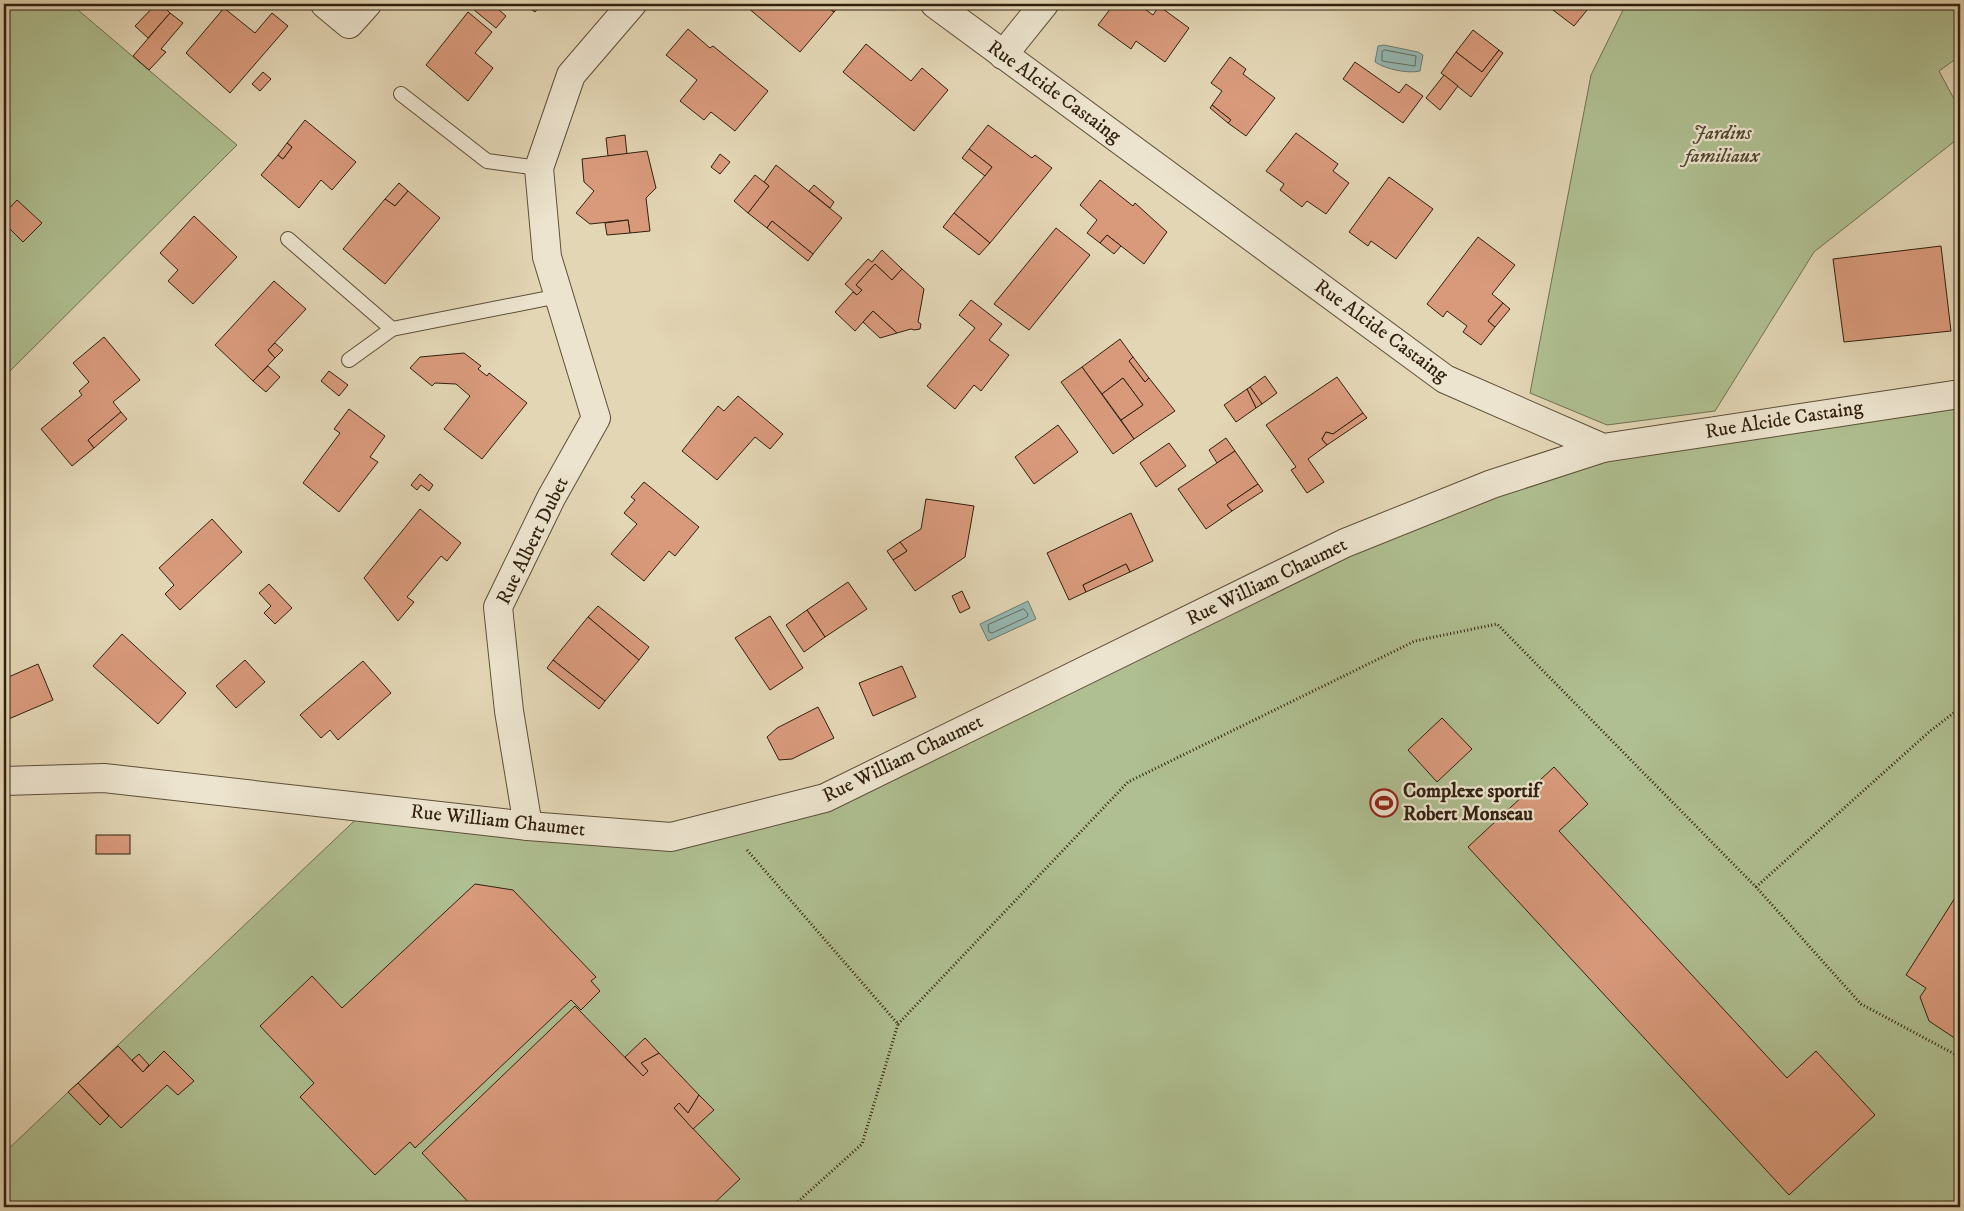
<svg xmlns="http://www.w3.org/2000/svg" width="1964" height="1211" viewBox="0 0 1964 1211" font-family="'IM FELL DW Pica',serif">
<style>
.green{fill:#afbf91;stroke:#707050}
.water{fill:#96b8b3;stroke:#6e7b71}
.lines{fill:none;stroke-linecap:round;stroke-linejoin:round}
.shore{stroke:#646c60;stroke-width:1}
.building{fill:#d99a7c;stroke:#31200e}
.service-casing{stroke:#5e4e38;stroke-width:16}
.minor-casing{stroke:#5e4e38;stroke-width:30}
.path{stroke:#31200e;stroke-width:3;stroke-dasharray:1 2.5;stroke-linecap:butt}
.service{stroke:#ede4cf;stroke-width:14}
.minor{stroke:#ede4cf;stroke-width:28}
.labels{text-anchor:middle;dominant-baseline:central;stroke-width:4.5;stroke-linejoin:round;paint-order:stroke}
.street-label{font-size:20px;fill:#31200e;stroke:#ede4cf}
.park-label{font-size:20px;font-style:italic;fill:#50482f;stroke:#ede4cf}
.poi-label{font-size:20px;font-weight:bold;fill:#31200e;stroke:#ede4cf;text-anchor:start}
</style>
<rect width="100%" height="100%" fill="#e3d6b5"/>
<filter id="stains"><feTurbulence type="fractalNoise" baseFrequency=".004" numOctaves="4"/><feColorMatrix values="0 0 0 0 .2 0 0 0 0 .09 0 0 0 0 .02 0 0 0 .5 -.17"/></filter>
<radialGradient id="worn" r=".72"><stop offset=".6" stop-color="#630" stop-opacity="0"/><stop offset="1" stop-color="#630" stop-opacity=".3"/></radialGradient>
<!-- green -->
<g class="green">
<polygon points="4,4 71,4 237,145 4,377"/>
<polygon points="1626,4 1960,4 1960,56 1939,71 1960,110 1960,137 1814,252 1715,411 1607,425 1530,393 1591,75"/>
<polygon points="1960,394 1960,1207 4,1207 4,1153 369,807 671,837 825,798 1345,543 1603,448"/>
</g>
<!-- water -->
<g class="water">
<path d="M1384,45l34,7 5,3 -3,16c-12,3 -35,-2 -45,-9l3,-16z"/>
<polygon points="1028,601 1036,619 988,641 980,624"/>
</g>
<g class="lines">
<!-- shore -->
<g class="shore">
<polygon points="1385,50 1416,56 1415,66 1382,61 1382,52"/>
<polygon points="1024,609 1028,614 1027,617 992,633 989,632 988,625"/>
</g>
</g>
<!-- building -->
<g class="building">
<polygon points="156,4 161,4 170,13 148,38 135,26"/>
<polygon points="478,4 492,4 506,16 496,28 473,9"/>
<polygon points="524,4 542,4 535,12"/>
<polygon points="750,4 809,4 814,8 817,4 823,4 834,12 800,52 747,7"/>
<polygon points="823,4 838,4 840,5 834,12"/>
<polygon points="1114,4 1138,4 1153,15 1159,6 1189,28 1165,62 1136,41 1131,49 1098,25"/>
<polygon points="1545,4 1592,4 1574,26"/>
<polygon points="224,8 255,33 272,13 288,26 230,93 186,53"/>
<polygon points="468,12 492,32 475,53 493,68 468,101 426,65"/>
<polygon points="170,13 183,23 161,49 166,52 149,70 133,56"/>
<polygon points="688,29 710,48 713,46 768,91 735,131 711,112 704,120 680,101 697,80 666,55"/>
<polygon points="1473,30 1499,50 1482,72 1456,52"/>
<polygon points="866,44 911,81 922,68 948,90 914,131 843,72"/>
<polygon points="1499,50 1503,53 1471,97 1441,73 1456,52 1482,72"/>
<polygon points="1230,57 1246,69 1243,74 1275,98 1246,136 1228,123 1231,120 1212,105 1222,91 1211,83"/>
<polygon points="1355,62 1399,93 1406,84 1423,96 1403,123 1343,79"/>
<polygon points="263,72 271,79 260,91 252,84"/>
<polygon points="1444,75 1458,86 1440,110 1426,98"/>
<polygon points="1212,105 1231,120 1228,123 1210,108"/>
<polygon points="305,120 356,162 332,190 321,180 299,208 261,175 278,155 283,159 292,147 287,143"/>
<polygon points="988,125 1032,158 1035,155 1052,168 990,243 954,213 992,167 969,149"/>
<polygon points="1296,133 1338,164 1333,171 1349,183 1326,214 1307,201 1302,207 1280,190 1284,184 1266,171"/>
<polygon points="625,135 627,154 608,156 606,138"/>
<polygon points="287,143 292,147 283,159 278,155"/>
<polygon points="969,149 992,167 985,176 962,158"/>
<polygon points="647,151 656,188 646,198 650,231 630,233 628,220 590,224 576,213 594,191 584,182 582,159"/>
<polygon points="720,154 730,162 720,174 711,167"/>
<polygon points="776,165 842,218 813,254 772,221 767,228 748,213 769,186 764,182"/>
<polygon points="755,175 769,186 748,213 734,201"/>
<polygon points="1389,177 1433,209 1396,259 1371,241 1368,246 1349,232"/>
<polygon points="1100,180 1133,206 1135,203 1167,232 1144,264 1107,235 1100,243 1087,233 1097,220 1080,205"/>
<polygon points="399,183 408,191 395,206 385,199"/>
<polygon points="814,185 834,202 830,208 809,191"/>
<polygon points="408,191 440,218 385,284 343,249 385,199 395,206"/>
<polygon points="17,200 42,223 23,242 4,223 4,214"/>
<polygon points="954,213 990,243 979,255 943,227"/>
<polygon points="194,216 237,257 193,304 168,281 178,270 160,253"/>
<polygon points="628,220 630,233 607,235 605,223"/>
<polygon points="772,221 813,254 808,261 767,228"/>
<polygon points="1056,228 1090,255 1029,330 994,304"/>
<polygon points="1107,235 1121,246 1114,254 1100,243"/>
<polygon points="1478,237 1515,265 1492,294 1503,303 1488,321 1495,327 1481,345 1463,332 1467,326 1447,311 1443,317 1427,304"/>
<polygon points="1941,246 1951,331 1844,342 1833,259"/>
<polygon points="882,250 902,269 892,280 875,264 856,285 862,290 857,295 845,284 868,259 872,262"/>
<polygon points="875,264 892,280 902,269 924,289 918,322 921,324 920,329 914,330 911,329 897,333 873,311 855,331 835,312 853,292 857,295 862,290 856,285"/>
<polygon points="274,281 306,309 268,350 275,358 253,381 215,345"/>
<polygon points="971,300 1002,324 989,340 1009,355 981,391 974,385 955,409 927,386 975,328 959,315"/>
<polygon points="1503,303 1510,309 1495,327 1488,321"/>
<polygon points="873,311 897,333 880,338 863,322"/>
<polygon points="104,337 140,380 113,402 121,412 88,440 94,448 72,466 41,429 82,395 79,391 89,382 73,363"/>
<polygon points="1120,339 1133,357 1129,361 1145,382 1149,378 1175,411 1134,439 1121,420 1143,405 1123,378 1102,394 1082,367"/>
<polygon points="275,343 283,350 275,358 268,350"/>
<polygon points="464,353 481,366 478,369 487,376 489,373 527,403 482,459 444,429 470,396 456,384 435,383 432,386 410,368 420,357"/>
<polygon points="1133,357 1149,378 1145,382 1129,361"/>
<polygon points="268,366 280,377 266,392 253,381"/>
<polygon points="1082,367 1134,439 1113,454 1061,382"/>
<polygon points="329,371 348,385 339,396 321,381"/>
<polygon points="1265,376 1277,393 1262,404 1250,387"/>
<polygon points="1337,377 1363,413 1333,434 1326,432 1322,439 1327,445 1308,459 1324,482 1307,493 1291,470 1296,467 1266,425"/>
<polygon points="1123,378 1143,405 1121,420 1102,394"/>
<polygon points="1250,387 1262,404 1256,408 1247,389"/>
<polygon points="1247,389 1256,408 1236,422 1224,405"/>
<polygon points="738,396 783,434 770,449 755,437 717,480 682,451 718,406 724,411"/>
<polygon points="349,409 385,436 370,457 378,462 339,512 303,483 340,433 334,429"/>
<polygon points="121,412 127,419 94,448 88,440"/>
<polygon points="1363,413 1367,418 1327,445 1322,439 1326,432 1333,434"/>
<polygon points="1058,425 1078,452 1034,484 1015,457"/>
<polygon points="1226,438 1235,451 1217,463 1209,450"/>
<polygon points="1169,443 1186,466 1156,487 1140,463"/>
<polygon points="1235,451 1258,484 1227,505 1232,511 1206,529 1178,489"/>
<polygon points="420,474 433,485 429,491 421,485 417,490 411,485"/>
<polygon points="644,482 699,527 675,556 669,551 644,581 611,554 637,524 624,513 635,500 631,497"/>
<polygon points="1258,484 1263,491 1232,511 1227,505"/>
<polygon points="926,499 974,506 965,557 915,591 893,560 907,551 900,542 921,529"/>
<polygon points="420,509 461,543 447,561 441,556 407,597 414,602 398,621 364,578"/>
<polygon points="1131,513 1153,561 1130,572 1126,564 1083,585 1086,592 1069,600 1047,553"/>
<polygon points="212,519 242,552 180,610 165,594 174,585 159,568"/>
<polygon points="900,542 907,551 893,560 887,551"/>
<polygon points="1126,564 1130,572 1086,592 1083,585"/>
<polygon points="848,582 867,609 825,637 807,610"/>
<polygon points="269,584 292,608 275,624 264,613 271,606 259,593"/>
<polygon points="962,591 970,608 960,613 952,596"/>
<polygon points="598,606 649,647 639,660 588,617"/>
<polygon points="807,610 825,637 804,652 786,625"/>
<polygon points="770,616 803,668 770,690 735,638"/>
<polygon points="588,617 639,660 605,701 553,660"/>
<polygon points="122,634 186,693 158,724 93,666"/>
<polygon points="245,660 265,682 236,708 216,686"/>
<polygon points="553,660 605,701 599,709 547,668"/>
<polygon points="363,661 391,693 338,740 330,730 321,738 300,715"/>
<polygon points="38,664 53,700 4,721 4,679"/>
<polygon points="902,666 916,697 873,716 859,683"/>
<polygon points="818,707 834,738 792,759 779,760 767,737 777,728"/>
<polygon points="1442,718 1472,749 1437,782 1408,750"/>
<polygon points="1554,767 1588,804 1559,831 1787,1078 1816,1051 1875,1115 1789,1195 1468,847"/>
<rect x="96" y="835" width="34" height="19"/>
<polygon points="475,884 513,890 596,977 591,981 600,991 581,1010 571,1000 415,1148 410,1142 375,1175 300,1097 314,1083 260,1026 312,976 342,1008"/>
<polygon points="1960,890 1960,1038 1956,1039 1929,1021 1920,997 1926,988 1906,975"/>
<polygon points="575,1006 643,1076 648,1071 641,1063 659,1053 699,1095 688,1113 679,1103 674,1108 740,1179 710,1207 473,1207 422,1153"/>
<polygon points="645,1038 659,1053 641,1063 648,1071 643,1076 625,1057"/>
<polygon points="118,1046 143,1072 164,1051 194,1081 178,1095 167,1085 121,1128 78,1083"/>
<polygon points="139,1054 149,1065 143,1072 132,1060"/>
<polygon points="78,1083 109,1116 100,1125 68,1092"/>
<polygon points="699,1095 714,1110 693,1129 674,1108 679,1103 688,1113"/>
</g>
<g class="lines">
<!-- service casing -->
<g class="service-casing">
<g id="service">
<polyline points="401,94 487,161 539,168"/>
<polyline points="288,239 392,329 559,296"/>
<polyline points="349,360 392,329"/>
</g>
</g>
<!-- minor casing -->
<g class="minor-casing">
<g id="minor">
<polyline points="325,4 349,24 367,4"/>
<polyline points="935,4 1445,379 1603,448 1960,394"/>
<polyline points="1003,55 1044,4"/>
<polyline points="4,781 104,778 528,826 671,837 825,798 1345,543 1492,484 1603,448"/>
<polyline points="528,826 509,711 498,607 551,498 596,418 547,257 539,168 571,75 632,4"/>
</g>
</g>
<!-- path -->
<g class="path">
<polyline points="747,850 898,1024 862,1144 792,1207"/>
<polyline points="1756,887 1929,732 1960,708"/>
<polyline points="898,1024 1128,782 1415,641 1497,624 1756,887 1861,1004 1960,1057"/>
</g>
<!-- service -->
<use href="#service" class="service"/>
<!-- minor -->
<use href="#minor" class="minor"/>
</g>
<!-- icons -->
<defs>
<g id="stadium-ring" transform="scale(1.4375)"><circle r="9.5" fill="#ede4cf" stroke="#8f2418" stroke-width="1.5"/><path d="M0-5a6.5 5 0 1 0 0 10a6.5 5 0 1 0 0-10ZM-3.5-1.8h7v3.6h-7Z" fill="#8f2418"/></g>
</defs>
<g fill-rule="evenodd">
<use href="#stadium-ring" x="1384" y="803"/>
</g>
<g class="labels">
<!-- street labels -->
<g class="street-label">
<text transform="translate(1054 92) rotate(36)">Rue Alcide Castaing</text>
<text transform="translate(1381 331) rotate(36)">Rue Alcide Castaing</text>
<text transform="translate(1784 420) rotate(-9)">Rue Alcide Castaing</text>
<text transform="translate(533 541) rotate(-64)">Rue Albert Dubet</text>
<text transform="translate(1267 582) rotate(-26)">Rue William Chaumet</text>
<text transform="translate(903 759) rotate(-26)">Rue William Chaumet</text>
<text transform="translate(498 821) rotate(6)">Rue William Chaumet</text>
</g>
<!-- park labels -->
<g class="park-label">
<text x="1722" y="133">Jardins<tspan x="1722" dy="23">familiaux</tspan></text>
</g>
<!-- poi labels -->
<g class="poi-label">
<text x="1403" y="791">Complexe sportif<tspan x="1403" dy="23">Robert Monseau</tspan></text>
</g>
</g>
<!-- margin -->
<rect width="1964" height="1211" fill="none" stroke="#e3d6b5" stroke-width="20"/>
<rect x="5" y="5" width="1954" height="1201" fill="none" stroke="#31200e" stroke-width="2.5"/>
<rect x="10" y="10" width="1944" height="1191" fill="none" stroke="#31200e"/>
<rect width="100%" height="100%" filter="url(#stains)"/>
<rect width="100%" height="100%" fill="url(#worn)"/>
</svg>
